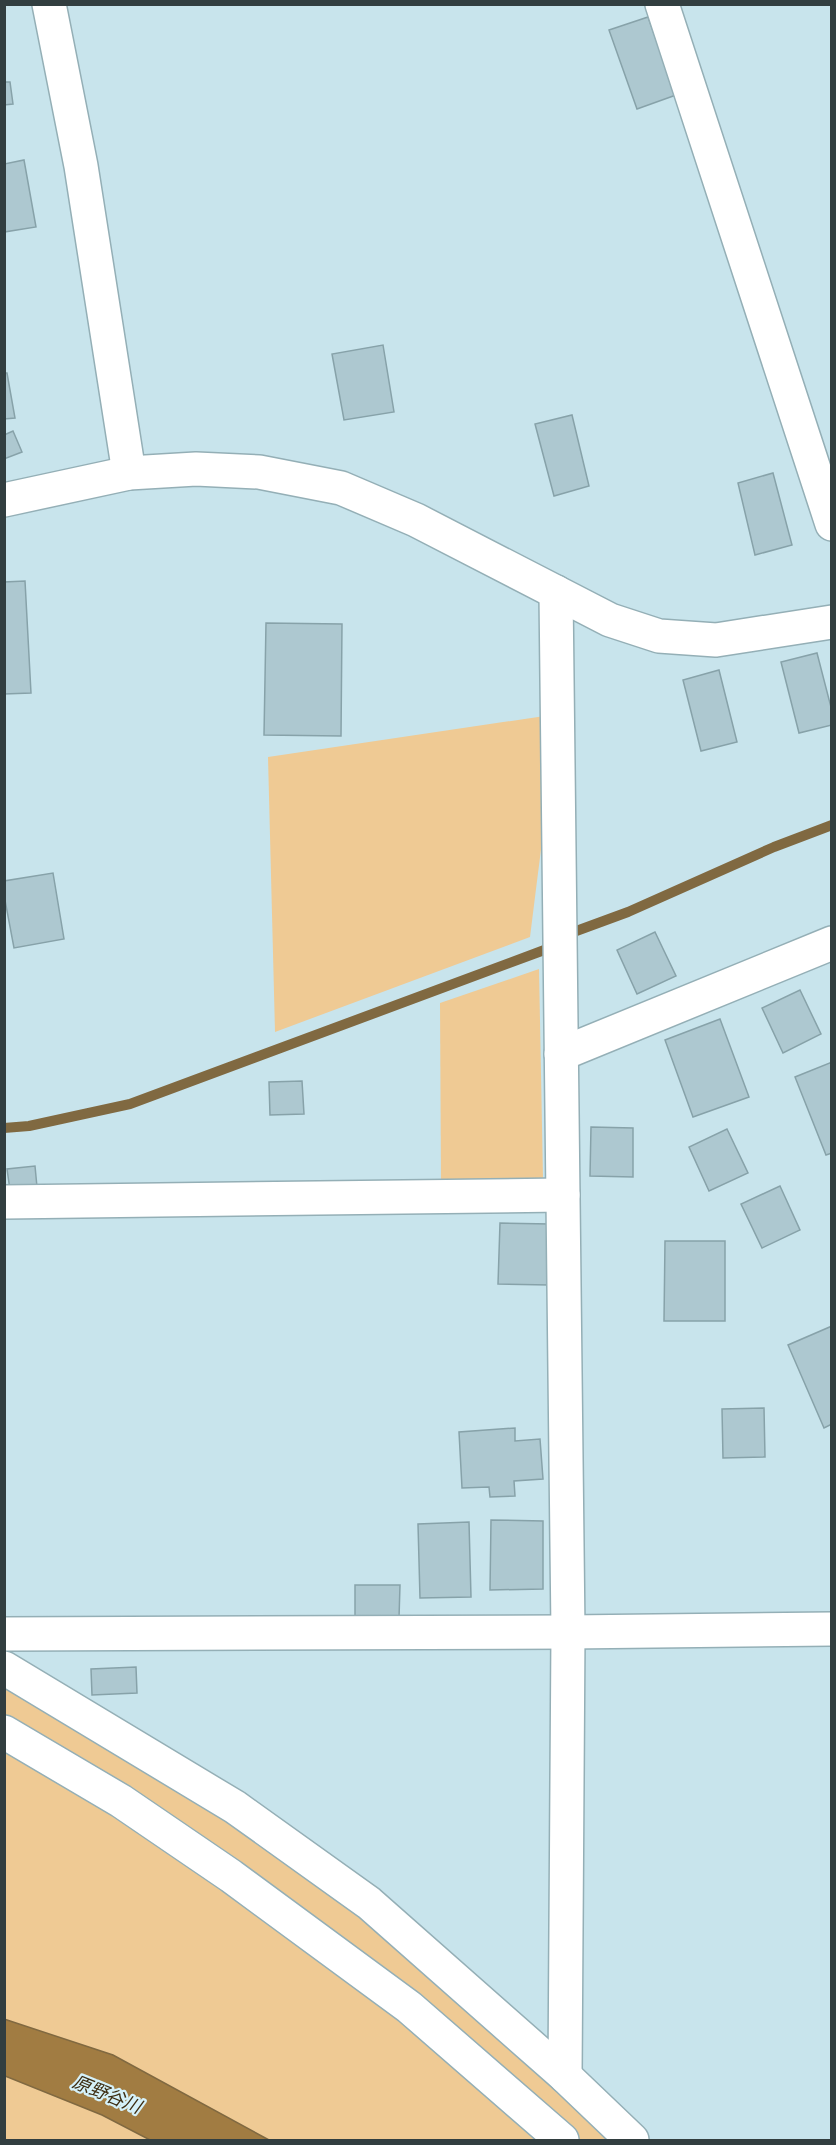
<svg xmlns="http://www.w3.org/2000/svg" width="836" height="2145" viewBox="0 0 836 2145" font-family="'Archivo Narrow','Noto Sans JP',sans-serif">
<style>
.green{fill:#efca94}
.water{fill:#a17c42;stroke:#806941;stroke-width:1.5}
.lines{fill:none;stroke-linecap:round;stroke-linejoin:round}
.stream{stroke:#806941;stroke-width:10}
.building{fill:#adc8d0;stroke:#87a2a9;stroke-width:1.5}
.minor-casing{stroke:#94afb6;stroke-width:36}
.minor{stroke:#fff;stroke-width:33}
.labels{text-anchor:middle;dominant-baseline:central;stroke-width:4.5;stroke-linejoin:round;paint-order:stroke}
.water-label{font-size:18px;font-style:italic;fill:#3d2d12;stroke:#d5f1f9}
</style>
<rect width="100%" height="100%" fill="#c8e4ec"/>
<!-- green -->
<g class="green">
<polygon points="558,714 530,937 275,1032 268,757"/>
<polygon points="539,969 543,1178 441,1185 440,1003"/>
<polygon points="4,1670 314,1864 621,2140 5,2140"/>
</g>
<!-- water -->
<polygon class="water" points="4,2019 113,2055 269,2140 150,2140 102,2115 5,2076"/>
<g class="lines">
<!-- stream -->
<polyline class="stream" points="4,1128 29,1126 130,1104 547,949 560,937 628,912 774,847 832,825"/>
</g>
<!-- building -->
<g class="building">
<polygon points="648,17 676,95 637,109 609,30"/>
<polygon points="4,82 10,82 13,104 4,105"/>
<polygon points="24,160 36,227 4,232 4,164"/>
<polygon points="383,345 394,412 344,420 332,354"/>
<polygon points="4,373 7,373 15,418 4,419"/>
<polygon points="572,415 589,486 554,496 535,424"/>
<polygon points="13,431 22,452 4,459 4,435"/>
<polygon points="773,473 792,545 755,555 738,483"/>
<polygon points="25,581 31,693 4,694 4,582"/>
<polygon points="266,623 342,624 341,736 264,735"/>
<polygon points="817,653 832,711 832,725 799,733 781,662"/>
<polygon points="719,670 737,742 701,751 683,680"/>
<polygon points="53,873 64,939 14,948 4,895 4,881"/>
<polygon points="655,932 676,976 637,994 617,950"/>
<polygon points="800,990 821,1034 783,1053 762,1008"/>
<polygon points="720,1019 749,1097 693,1117 665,1040"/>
<polygon points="832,1062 832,1153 826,1155 795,1077"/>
<polygon points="302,1081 304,1114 270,1115 269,1082"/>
<polygon points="591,1127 633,1128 633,1177 590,1176"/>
<polygon points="727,1129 748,1173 709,1191 689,1147"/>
<polygon points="35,1166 37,1187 10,1190 7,1169"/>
<polygon points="780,1186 800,1230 762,1248 741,1204"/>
<polygon points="500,1223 550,1224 549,1285 498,1284"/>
<polygon points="665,1241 725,1241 725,1321 664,1321"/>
<polygon points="832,1326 832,1424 824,1428 788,1345"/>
<polygon points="764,1408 765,1457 723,1458 722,1409"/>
<polygon points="515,1428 515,1441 540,1439 543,1479 514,1481 515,1496 490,1497 489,1487 462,1488 459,1432"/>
<polygon points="491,1520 543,1521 543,1589 490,1590"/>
<polygon points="469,1522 471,1597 420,1598 418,1524"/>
<polygon points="355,1585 400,1585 399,1618 355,1618"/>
<polygon points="136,1667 137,1693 92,1695 91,1669"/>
</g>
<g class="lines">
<!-- minor casing -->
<g class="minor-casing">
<g id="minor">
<polyline points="49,4 81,166 129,473"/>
<polyline points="662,4 832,524"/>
<polyline points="4,500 129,473 196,469 259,472 341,488 416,520 610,620 659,636 716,640 832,622"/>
<polyline points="556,592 568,1632 565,2076"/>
<polyline points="561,1054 832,943"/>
<polyline points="4,1202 563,1195"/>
<polyline points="4,1634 568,1632 832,1629"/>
<polyline points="4,1668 235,1807 369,1903 565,2076 632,2140"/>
<polyline points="4,1732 121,1801 231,1876 409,2007 562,2140"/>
</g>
</g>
<!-- minor -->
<use href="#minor" class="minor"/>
</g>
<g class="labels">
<!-- water labels -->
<g class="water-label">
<text transform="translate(107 2094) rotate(22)">原野谷川</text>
</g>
</g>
<!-- border -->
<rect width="836" height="2145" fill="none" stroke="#323e40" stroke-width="12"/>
</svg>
